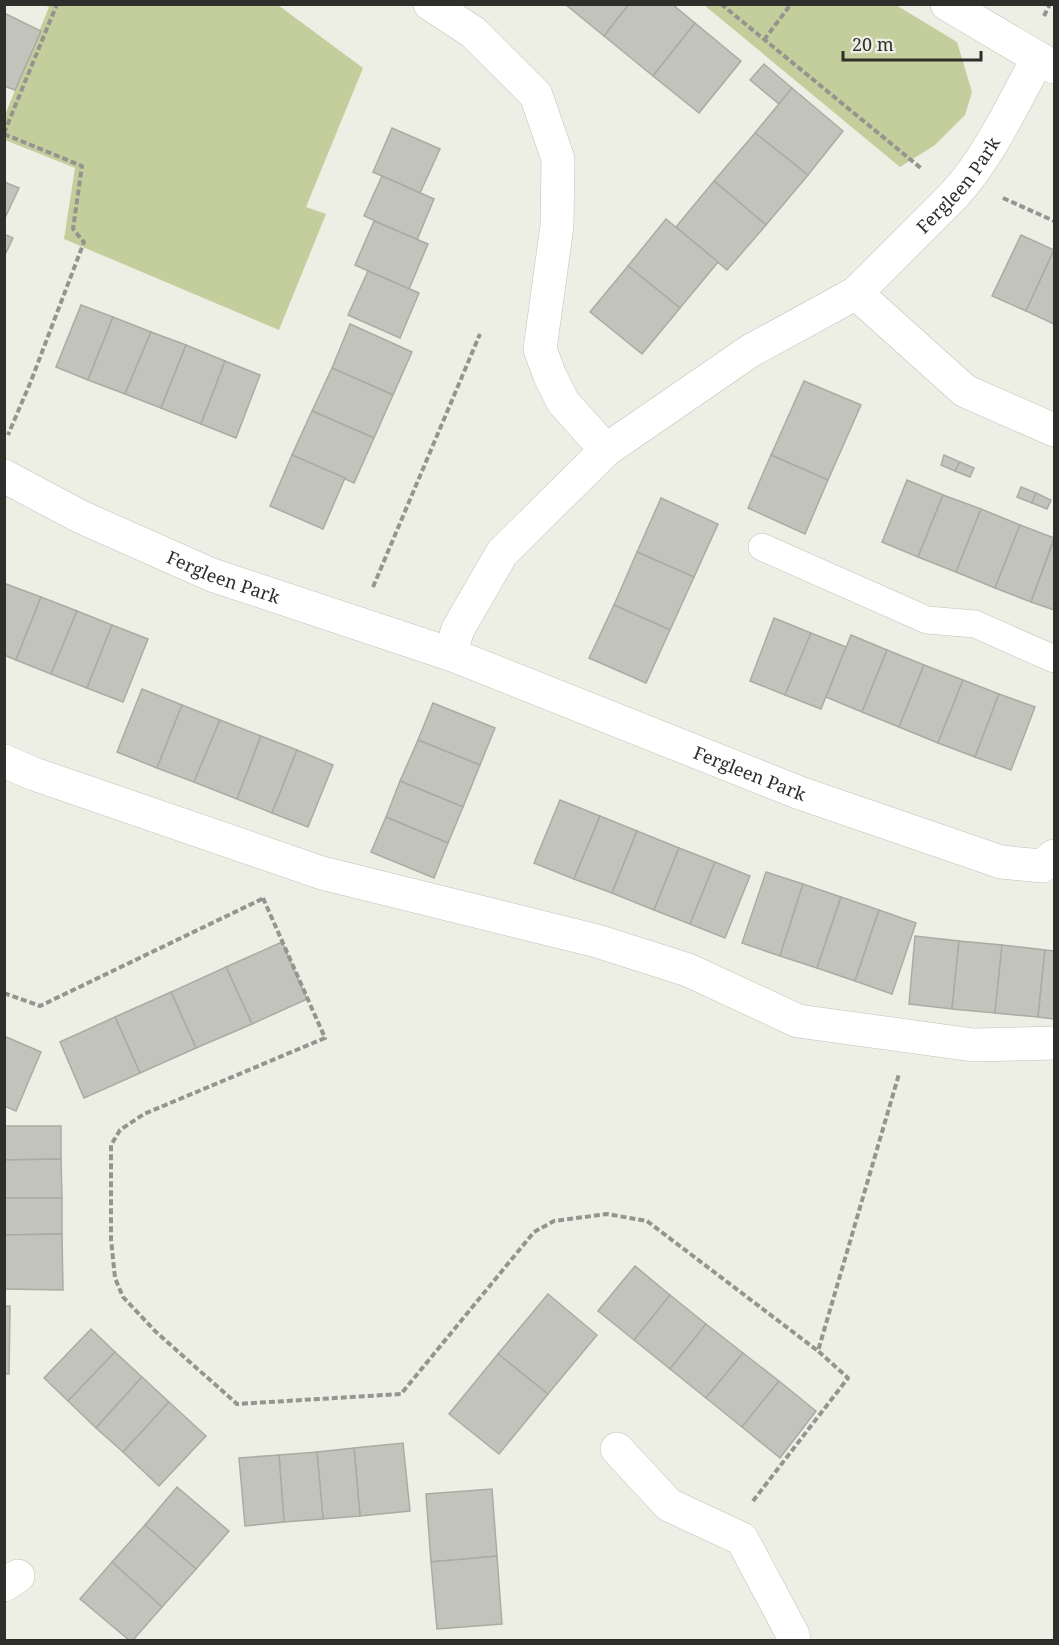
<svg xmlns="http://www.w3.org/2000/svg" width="1059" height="1645" viewBox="0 0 1059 1645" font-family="'Noto Serif',serif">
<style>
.green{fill:#c4cd9c}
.building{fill:#c2c4bb;stroke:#aaaca3;stroke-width:1.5}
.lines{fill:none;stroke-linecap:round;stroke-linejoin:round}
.service-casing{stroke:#c0c2b9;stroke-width:28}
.pedestrian-casing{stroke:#c0c2b9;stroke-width:34}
.minor-casing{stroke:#c0c2b9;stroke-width:34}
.path{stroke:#94958e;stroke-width:4;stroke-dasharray:6 3;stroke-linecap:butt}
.service{stroke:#fff;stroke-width:27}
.pedestrian{stroke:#fff;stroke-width:33}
.minor{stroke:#fff;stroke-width:33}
.labels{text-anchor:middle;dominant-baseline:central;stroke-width:4.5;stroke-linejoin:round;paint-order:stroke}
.street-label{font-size:18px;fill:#2e2f2b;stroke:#edefe5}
</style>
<rect width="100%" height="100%" fill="#edefe5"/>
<!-- green -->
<g class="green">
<polygon points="43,5 278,5 363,68 306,207 326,214 279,330 64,239 75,168 5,140 5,115 49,7"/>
<polygon points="704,5 896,5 957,42 972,92 965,115 935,145 900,167"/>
</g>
<!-- building -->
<g class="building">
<polygon points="565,4 629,4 604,36"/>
<polygon points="629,4 672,4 695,23 653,76 604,36"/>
<polygon points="4,13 41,31 15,90 4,86"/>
<polygon points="695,23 741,61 699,113 653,76"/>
<polygon points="764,64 792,88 779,104 750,80"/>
<polygon points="792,88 843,131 808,175 755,133"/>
<polygon points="392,128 440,149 420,193 373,172"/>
<polygon points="755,133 808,175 766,225 714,181"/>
<polygon points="382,176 434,199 417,240 364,216"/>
<polygon points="714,181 766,225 727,270 676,227"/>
<polygon points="4,182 19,188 4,220"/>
<polygon points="666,219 718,262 680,308 628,266"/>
<polygon points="374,221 428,244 409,289 355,265"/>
<polygon points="4,234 13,238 4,257"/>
<polygon points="1021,235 1054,250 1026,311 992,296"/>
<polygon points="1054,250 1054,324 1026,311"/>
<polygon points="628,266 680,308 642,354 590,312"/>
<polygon points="368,271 419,293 400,338 348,315"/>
<polygon points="81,305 113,317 88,380 56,367"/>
<polygon points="113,317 151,332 125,394 88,380"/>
<polygon points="350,324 412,352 393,395 332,368"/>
<polygon points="151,332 186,345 161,408 125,394"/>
<polygon points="186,345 225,361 201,424 161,408"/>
<polygon points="225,361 260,375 236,438 201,424"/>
<polygon points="332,368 393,395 374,438 312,411"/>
<polygon points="804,381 861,405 828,480 771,455"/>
<polygon points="312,411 374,438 354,483 292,455"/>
<polygon points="292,455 345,478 323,529 270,506"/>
<polygon points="771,455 828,480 805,534 748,508"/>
<polygon points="944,455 960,462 955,471 941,465"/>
<polygon points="960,462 974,468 970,477 955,471"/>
<polygon points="907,480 943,495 918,557 882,542"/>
<polygon points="1021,487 1036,493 1032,503 1017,497"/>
<polygon points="1036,493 1051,500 1047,509 1032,503"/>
<polygon points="943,495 981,509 956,572 918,557"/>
<polygon points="661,498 718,524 694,577 637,552"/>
<polygon points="981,509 1020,525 995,588 956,572"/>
<polygon points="1020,525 1054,538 1031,602 995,588"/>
<polygon points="1054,540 1054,610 1031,602"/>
<polygon points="637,552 694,577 670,630 614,605"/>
<polygon points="6,584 41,597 16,660 4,655 4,588"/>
<polygon points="41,597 77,611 51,674 16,660"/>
<polygon points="614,605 670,630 646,683 589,658"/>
<polygon points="77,611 112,625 87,688 51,674"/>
<polygon points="774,618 811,633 785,695 750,681"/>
<polygon points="112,625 148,639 123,702 87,688"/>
<polygon points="811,633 846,647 821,709 785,695"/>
<polygon points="851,635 887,650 862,712 826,697"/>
<polygon points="887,650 924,665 899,727 862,712"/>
<polygon points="924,665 963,680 938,743 899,727"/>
<polygon points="963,680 999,694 975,757 938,743"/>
<polygon points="142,689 182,705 157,768 117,752"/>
<polygon points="999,694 1035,707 1011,770 975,757"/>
<polygon points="433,703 495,728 480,765 418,740"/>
<polygon points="182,705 220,720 194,782 157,768"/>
<polygon points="220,720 261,736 237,799 194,782"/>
<polygon points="261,736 297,750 272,813 237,799"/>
<polygon points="418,740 480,765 463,807 400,781"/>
<polygon points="297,750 333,765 308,827 272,813"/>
<polygon points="400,781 463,807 448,843 386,817"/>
<polygon points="560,800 600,816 574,879 534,863"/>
<polygon points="600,816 637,831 612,893 574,879"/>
<polygon points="386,817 448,843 434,878 371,852"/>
<polygon points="637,831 679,848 654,910 612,893"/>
<polygon points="679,848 715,862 690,924 654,910"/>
<polygon points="715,862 750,876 725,938 690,924"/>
<polygon points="766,872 803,884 780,956 742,943"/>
<polygon points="803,884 841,897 817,968 780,956"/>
<polygon points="841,897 879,910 855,981 817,968"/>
<polygon points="879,910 916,923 892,994 855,981"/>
<polygon points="915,936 959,941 952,1009 909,1004"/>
<polygon points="959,941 1002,945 995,1013 952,1009"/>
<polygon points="282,942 307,999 252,1024 226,967"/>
<polygon points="1002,945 1045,950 1038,1017 995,1013"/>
<polygon points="1045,950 1054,951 1054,1019 1038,1017"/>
<polygon points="226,967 252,1024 196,1048 171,992"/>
<polygon points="171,992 196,1048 140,1073 115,1017"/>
<polygon points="115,1017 140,1073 84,1098 60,1042"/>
<polygon points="4,1036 41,1052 16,1111 4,1106"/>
<polygon points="4,1126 61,1126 61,1159 4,1160"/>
<polygon points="61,1159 62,1198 4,1198 4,1160"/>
<polygon points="4,1198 62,1198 62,1234 4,1235"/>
<polygon points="62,1234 63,1290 4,1289 4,1235"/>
<polygon points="635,1266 670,1295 634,1340 598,1311"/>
<polygon points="548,1294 597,1335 548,1394 498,1354"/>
<polygon points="670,1295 706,1324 670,1369 634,1340"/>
<polygon points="4,1306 10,1306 9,1374 4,1374"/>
<polygon points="706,1324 743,1353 706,1398 670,1369"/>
<polygon points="91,1329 115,1352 68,1401 44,1378"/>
<polygon points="115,1352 142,1377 96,1428 68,1401"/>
<polygon points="743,1353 779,1381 742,1427 706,1398"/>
<polygon points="498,1354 548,1394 499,1454 449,1414"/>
<polygon points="142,1377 169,1402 123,1452 96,1428"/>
<polygon points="779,1381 816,1411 780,1458 742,1427"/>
<polygon points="169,1402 206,1436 159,1486 123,1452"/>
<polygon points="403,1443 410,1511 360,1516 354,1448"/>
<polygon points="354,1448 360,1516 323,1519 317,1452"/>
<polygon points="317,1452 323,1519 284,1522 279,1455"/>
<polygon points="279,1455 284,1522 245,1526 239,1458"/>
<polygon points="177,1487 229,1531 196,1569 145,1525"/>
<polygon points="492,1489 497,1556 431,1562 426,1494"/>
<polygon points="145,1525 196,1569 162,1607 112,1562"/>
<polygon points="497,1556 502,1624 437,1629 431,1562"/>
<polygon points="112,1562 162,1607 133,1640 129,1640 80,1599"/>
</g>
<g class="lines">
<!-- service casing -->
<g class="service-casing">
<polyline id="service" points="762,547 927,620 975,624 1054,659"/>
</g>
<!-- pedestrian casing -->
<g class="pedestrian-casing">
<polyline id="pedestrian" points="4,761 34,774 322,873 597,941 688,970 798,1021 973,1045 1054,1043"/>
</g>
<!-- minor casing -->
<g class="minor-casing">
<g id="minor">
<polyline points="430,4 473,32 536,95 558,159 557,226 540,349 550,376 563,402 606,450"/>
<polyline points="947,4 1038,58 1054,67"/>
<polyline points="856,293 965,391 1054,430"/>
<path id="s1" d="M4,476l77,41 131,58 238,79 350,139 201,69 41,4 12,-10"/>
<path id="s2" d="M450,654l8,-25 44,-76 104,-103 144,-99 106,-58 98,-98c34,-37 60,-92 84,-137"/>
<polyline points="617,1449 669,1505 742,1539 793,1635 794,1640"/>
<polyline points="4,1585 18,1576"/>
</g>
</g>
<!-- path -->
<g class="path">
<polyline points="721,4 922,169"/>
<polyline points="1044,16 1050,4"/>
<polyline points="764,40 791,4"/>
<polyline points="4,133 57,4"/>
<polyline points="4,134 82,166 73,229 84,242 31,381 8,435"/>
<polyline points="1003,198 1054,221"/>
<polyline points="373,587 480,334"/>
<polyline points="263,898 325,1038 144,1114 120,1130 111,1145 111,1239 115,1278 123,1297 155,1331 237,1404 401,1394 534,1232 554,1221 607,1214 647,1221 818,1351"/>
<polyline points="4,993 40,1006 264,898"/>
<polyline points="753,1501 848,1378 818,1351 899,1074"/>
</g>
<!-- service -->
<use href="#service" class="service"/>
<!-- pedestrian -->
<use href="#pedestrian" class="pedestrian"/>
<!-- minor -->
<use href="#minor" class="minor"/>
</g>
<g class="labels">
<!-- street labels -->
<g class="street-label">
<text stroke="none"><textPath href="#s2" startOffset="705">Fergleen Park</textPath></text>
<text stroke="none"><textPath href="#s1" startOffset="242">Fergleen Park</textPath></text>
<text stroke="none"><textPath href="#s1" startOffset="804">Fergleen Park</textPath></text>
</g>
</g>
<!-- border -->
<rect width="1059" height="1645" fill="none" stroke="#2e2f2b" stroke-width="12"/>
<!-- scale -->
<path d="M843 51v9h138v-9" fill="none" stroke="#2e2f2b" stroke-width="3"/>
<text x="852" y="51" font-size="18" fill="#2e2f2b" stroke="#edefe5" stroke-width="4.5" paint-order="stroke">20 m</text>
</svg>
